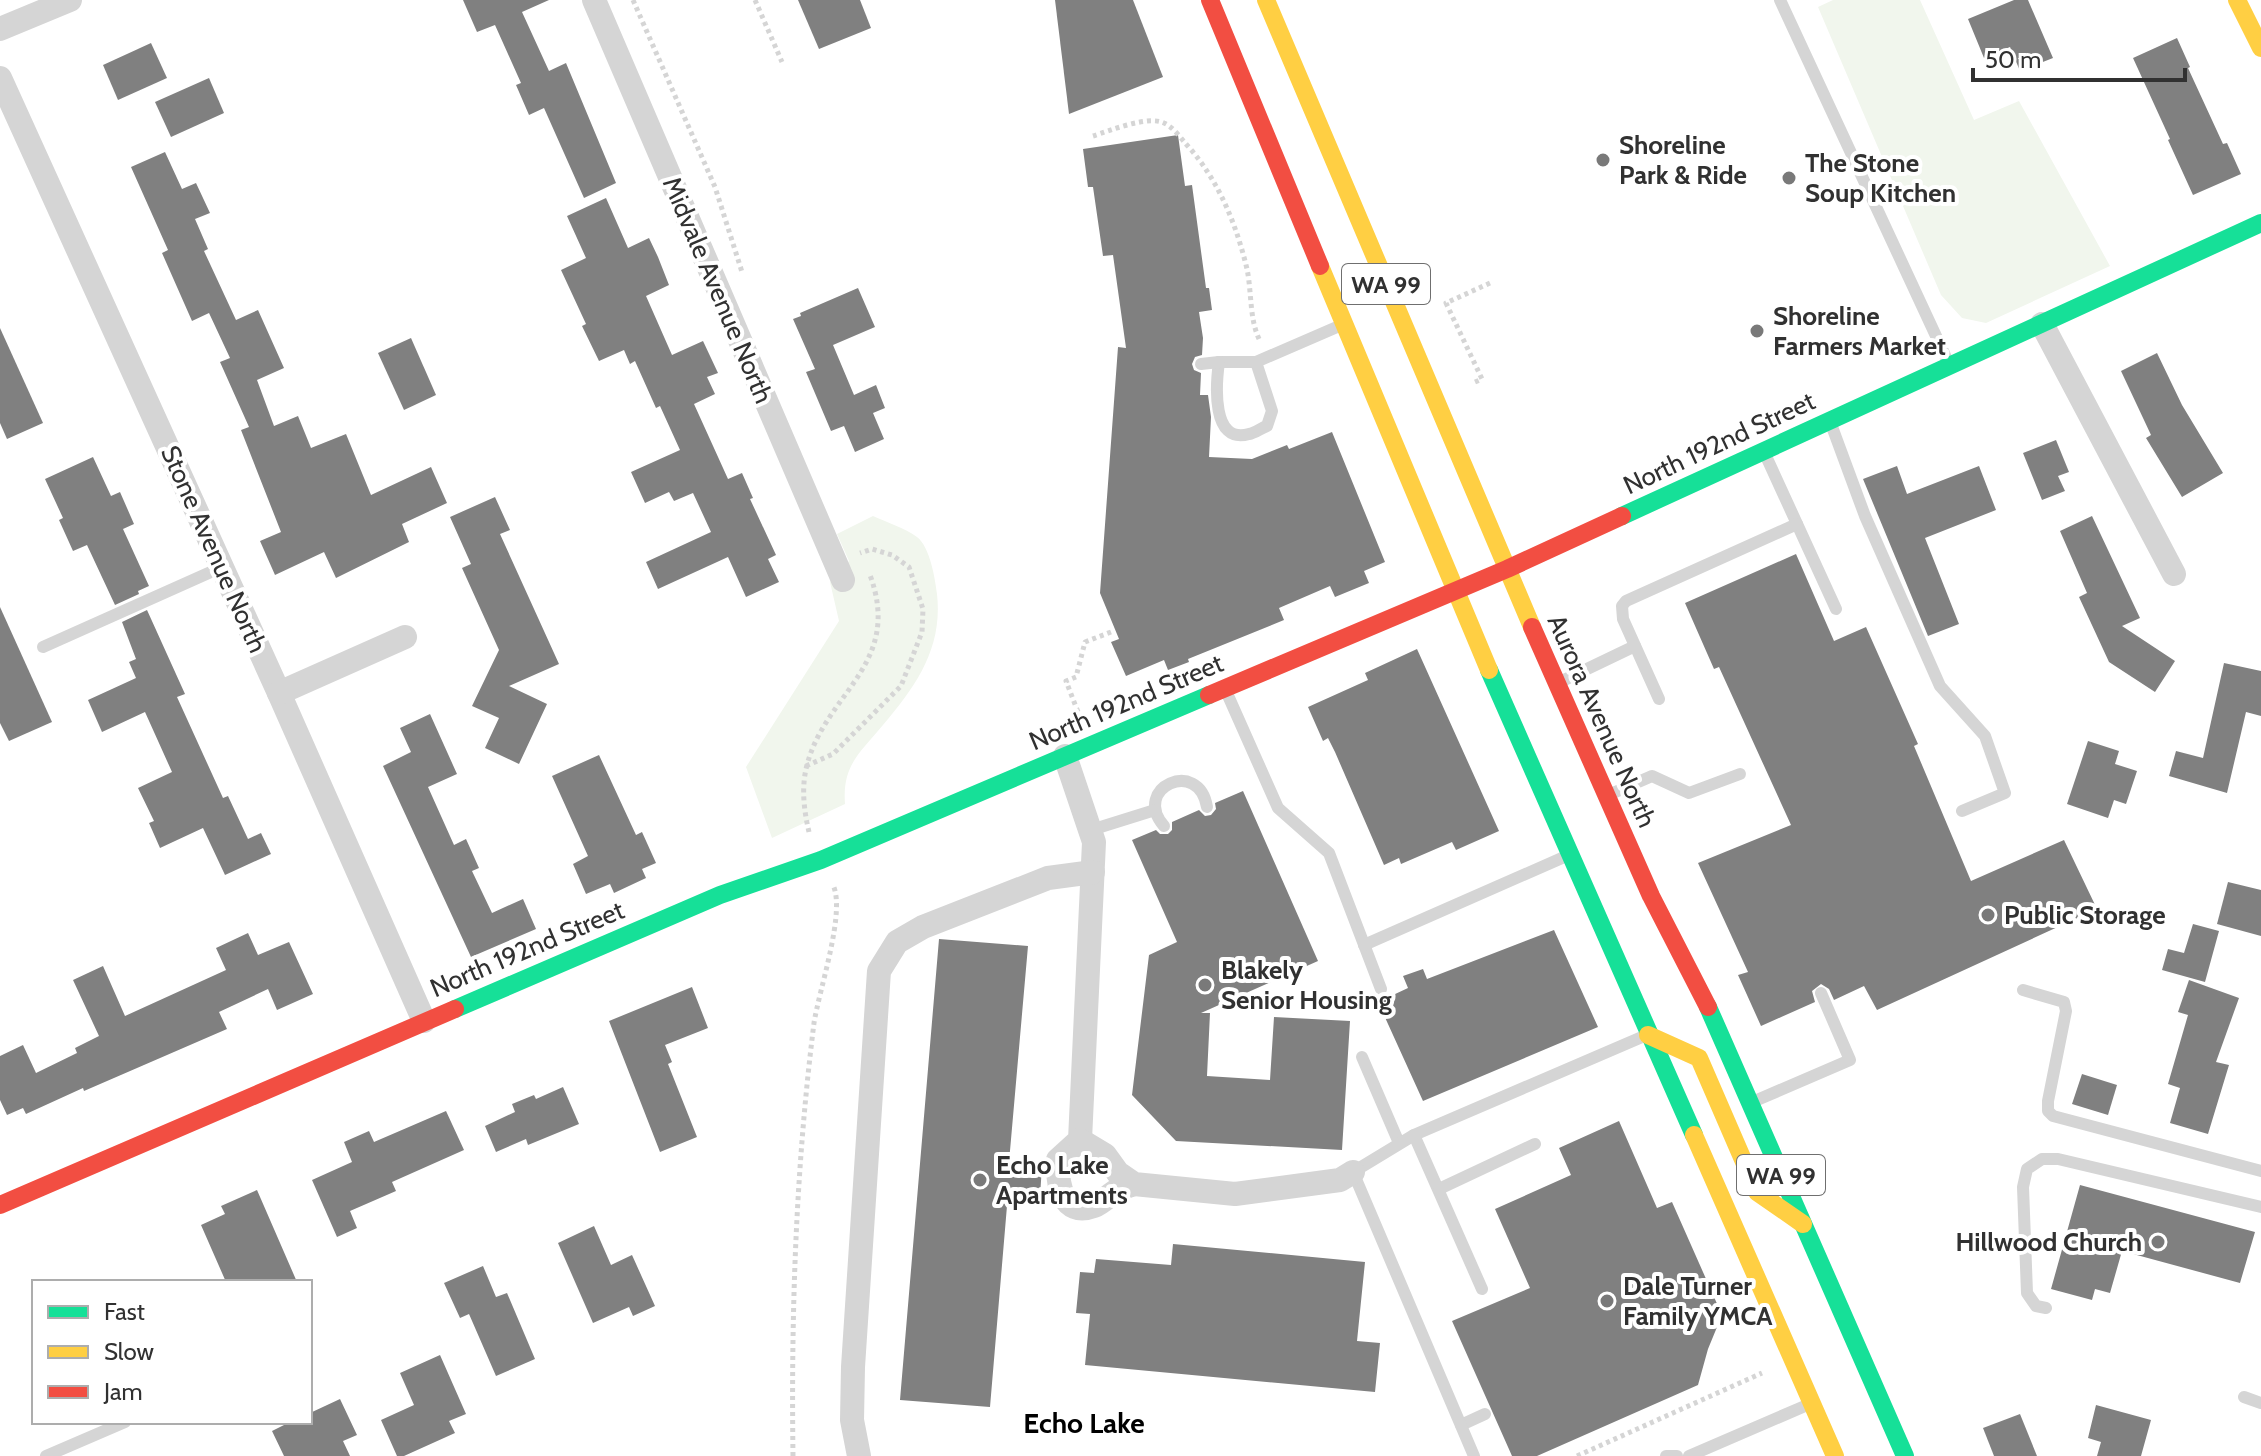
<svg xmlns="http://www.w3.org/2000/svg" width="2261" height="1456" viewBox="0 0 2261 1456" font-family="Cabin,sans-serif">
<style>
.green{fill:#f1f6ed}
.building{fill:#808080}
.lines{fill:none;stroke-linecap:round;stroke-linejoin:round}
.path{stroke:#d5d5d5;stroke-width:5;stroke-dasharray:4 4;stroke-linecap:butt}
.lane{stroke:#d5d5d5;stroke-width:12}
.street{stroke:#d5d5d5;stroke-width:24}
.fast{stroke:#16e098;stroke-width:18}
.slow{stroke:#ffcf43;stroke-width:18}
.jam{stroke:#f24e42;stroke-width:18}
.poi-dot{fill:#797979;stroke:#fff;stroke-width:3}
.labels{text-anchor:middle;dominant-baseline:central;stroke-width:8;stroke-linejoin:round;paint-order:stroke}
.shield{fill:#fff;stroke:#6f6f6f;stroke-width:2}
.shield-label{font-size:24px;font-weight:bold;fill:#313131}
.poi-label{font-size:26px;font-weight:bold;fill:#313131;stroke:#fff;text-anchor:start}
.street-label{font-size:26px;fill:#313131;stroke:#fff}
.neighbourhood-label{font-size:28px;font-weight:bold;fill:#000;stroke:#fff}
</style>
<rect width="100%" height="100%" fill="#fff"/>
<!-- green -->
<g class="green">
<polygon points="1833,0 1920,0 1974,120 2019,101 2110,266 1986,323 1962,318 1941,295 1818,7"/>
<path d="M873,516c13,6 32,12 44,21 13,10 18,41 20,57 6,54 -21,92 -54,131 -23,28 -41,40 -38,79l-73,34 -26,-71 93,-146 -9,-39 19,-21 -12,-27z"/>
</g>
<!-- building -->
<g class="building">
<polygon points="463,0 549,0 522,12 549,71 566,63 616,183 584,198 544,108 529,115 516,85 521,83 495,25 477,32"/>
<polygon points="798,0 860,0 871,28 819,49"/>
<polygon points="1055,0 1133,0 1163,77 1069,114"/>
<polygon points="2014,0 2028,0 2053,58 2020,71 2010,47 1984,58 1968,19"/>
<polygon points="2177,38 2190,67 2188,68 2223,144 2227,143 2241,174 2193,195 2168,140 2170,139 2133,58"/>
<polygon points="151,43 167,78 118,100 103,65"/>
<polygon points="209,78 224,113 171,137 155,102"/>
<polygon points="1178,135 1185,186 1192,185 1206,288 1209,288 1212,310 1199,312 1203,338 1202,355 1195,357 1192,364 1194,370 1201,373 1200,395 1208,395 1211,417 1209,457 1252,459 1287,445 1289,449 1332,432 1385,562 1364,571 1369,583 1335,597 1330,586 1279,608 1284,620 1188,659 1189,662 1168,670 1164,660 1126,676 1111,642 1119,639 1100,593 1118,347 1126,348 1113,255 1103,256 1093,187 1088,187 1083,149"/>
<polygon points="165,152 182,189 196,183 210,213 195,219 208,249 204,251 236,320 258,310 284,368 257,380 274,426 298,416 311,448 346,434 371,495 431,467 447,503 402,524 409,542 336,578 324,552 275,575 260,541 281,532 241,430 249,427 220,362 230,358 209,313 192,321 162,253 168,250 131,167"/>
<polygon points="606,198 628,248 649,238 658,257 669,285 646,296 672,355 703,341 718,373 707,377 715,394 694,404 728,479 742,473 753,498 750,499 776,555 768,559 779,582 746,597 728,557 658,589 646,562 711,532 693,493 674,501 669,492 645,503 631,472 680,450 660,406 656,408 635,361 630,364 624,350 599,361 582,326 586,324 561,270 586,258 567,216"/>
<polygon points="858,288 875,327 833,345 854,395 876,385 885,408 873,413 884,439 855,452 844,426 831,431 806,372 815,369 793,319 801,316 800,313"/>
<polygon points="0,328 43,423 7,439 0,423"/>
<polygon points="411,338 436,395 404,410 378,353"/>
<polygon points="2157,353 2182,405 2223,473 2182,497 2146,438 2151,435 2121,371"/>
<polygon points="2056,440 2069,472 2058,476 2065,491 2042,500 2023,453"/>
<polygon points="93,457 111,496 120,492 134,524 123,529 149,586 138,591 139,594 115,605 87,545 73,551 59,520 63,518 45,479"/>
<polygon points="1897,466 1907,494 1979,466 1996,510 1925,538 1959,624 1928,636 1863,479"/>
<polygon points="495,497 510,530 500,534 559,664 509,686 547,704 519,764 485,748 499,718 472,706 499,650 462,568 471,564 450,517"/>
<polygon points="2092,516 2140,618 2122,626 2175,661 2155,692 2109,662 2079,597 2087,593 2060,531"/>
<polygon points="1796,554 1834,641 1866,627 1918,744 1914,746 1971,881 2064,840 2097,909 1877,1010 1864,986 1834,1000 1829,989 1821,984 1812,991 1815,1002 1761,1026 1738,975 1748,972 1698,863 1791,825 1719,667 1714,669 1685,603"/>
<polygon points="0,607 52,722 9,741 0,723"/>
<polygon points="147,610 185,694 177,697 223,798 228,796 248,839 261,833 271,854 225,875 203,828 160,848 149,823 154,821 138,788 172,772 145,712 102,732 88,700 136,678 129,662 136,659 122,622"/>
<polygon points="1417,649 1499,831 1456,850 1452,842 1401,864 1399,858 1384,865 1335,752 1328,738 1323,741 1308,707 1368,680 1365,673"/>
<polygon points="2224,663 2261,671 2261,716 2246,712 2227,793 2169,776 2176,751 2203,758"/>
<polygon points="430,714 457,774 428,787 454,845 466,839 479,868 472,871 492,913 523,899 536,929 471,957 383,766 411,752 400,728"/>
<polygon points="2088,741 2119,751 2115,764 2137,771 2126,804 2114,800 2108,818 2067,804"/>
<polygon points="599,755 636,835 642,832 656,863 642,869 646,878 614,893 610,884 586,894 573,864 588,856 552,776"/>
<polygon points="1243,791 1318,961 1201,1013 1210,1013 1207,1076 1270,1080 1274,1017 1350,1021 1342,1150 1176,1141 1132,1095 1149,955 1177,942 1132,840 1156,830 1160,834 1168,834 1172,830 1172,822 1199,810 1205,816 1211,815 1216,809 1215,803"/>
<polygon points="2228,882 2261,890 2261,936 2217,924"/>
<polygon points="2193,924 2219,931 2205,982 2162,970 2168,949 2184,953"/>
<polygon points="1554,930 1598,1027 1423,1101 1378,1002 1408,988 1403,976 1423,969 1427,979"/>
<polygon points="248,933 258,955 289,942 313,994 277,1010 268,989 219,1012 227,1029 84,1091 83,1088 26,1114 23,1108 7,1115 0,1100 0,1056 23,1045 36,1073 77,1053 75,1048 99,1036 73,980 103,966 125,1016 226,970 216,948"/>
<polygon points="939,939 1028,946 1009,1162 1042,1165 1040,1197 1008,1194 990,1407 900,1400"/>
<polygon points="2189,980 2239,998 2216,1062 2229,1065 2208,1134 2170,1123 2180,1088 2168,1084 2188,1015 2178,1012"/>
<polygon points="692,987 708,1028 665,1045 672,1062 668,1064 697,1137 660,1152 609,1021"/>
<polygon points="2082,1074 2117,1085 2108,1115 2072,1104"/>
<polygon points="563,1087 579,1124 528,1145 526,1139 496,1152 485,1126 515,1112 512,1104 534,1095 536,1099"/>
<polygon points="446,1111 464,1150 392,1182 396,1191 350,1211 357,1228 337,1237 312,1180 352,1162 344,1142 369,1131 374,1142"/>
<polygon points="1619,1121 1657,1208 1672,1202 1722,1315 1708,1349 1698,1385 1537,1456 1512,1456 1452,1321 1530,1288 1495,1209 1571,1175 1559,1148"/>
<polygon points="2080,1185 2255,1232 2240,1283 2122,1251 2110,1293 2095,1289 2092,1300 2051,1289"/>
<polygon points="257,1190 297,1282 226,1282 201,1225 225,1214 221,1206"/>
<polygon points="594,1226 611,1265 632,1255 655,1306 633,1316 629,1307 593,1323 558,1243"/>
<polygon points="1173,1244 1365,1262 1357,1341 1380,1343 1375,1392 1085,1365 1090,1314 1076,1313 1080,1272 1094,1273 1096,1259 1171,1265"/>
<polygon points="483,1266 496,1297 507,1293 535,1359 496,1376 469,1314 460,1318 444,1283"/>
<polygon points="440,1355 466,1414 449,1421 455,1433 404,1456 397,1456 381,1420 414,1405 400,1373"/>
<polygon points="340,1399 357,1435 343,1441 350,1456 284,1456 272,1431 290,1422 310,1422 310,1413"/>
<polygon points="2096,1405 2151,1420 2141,1456 2097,1456 2101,1442 2088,1438"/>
<polygon points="2020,1414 2037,1456 1994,1456 1983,1428"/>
</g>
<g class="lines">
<!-- path -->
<g class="path">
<polyline points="633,0 715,187 742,272"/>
<polyline points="755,0 782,62"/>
<path d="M1093,136c16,-5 55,-21 71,-13 9,4 16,14 22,21 32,35 50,79 61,125 5,24 2,50 13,72"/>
<polyline points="1475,382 1482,379 1446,303 1490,283"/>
<polyline points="1078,712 1066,681 1076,677 1085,642 1111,632"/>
<polyline points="806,766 833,754 901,686 922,632 923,609 909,567 892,555 872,549 860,553"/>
<path d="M809,832c-5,-21 -8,-45 -2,-67 19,-73 96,-100 63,-190"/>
<path d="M793,1456c-2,-145 3,-290 21,-433 5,-33 32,-111 19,-138"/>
<polyline points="1577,1456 1762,1373"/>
</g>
<!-- lane -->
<g class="lane">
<polyline points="1780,0 1949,364"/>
<path d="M1256,362l16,49 -5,15c-6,2 -12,7 -18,8 -38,11 -33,-50 -30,-72h37l81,-35"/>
<polyline points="1201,364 1219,362"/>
<polyline points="1831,424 1865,516 1940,686 1985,736 2005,793 1962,811"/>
<polyline points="1765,454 1836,609"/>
<polyline points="43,647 222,567"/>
<polyline points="1562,681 1635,646"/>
<polyline points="1226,691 1278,808 1329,853 1381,989"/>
<polyline points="1659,699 1623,619 1622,606 1626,601 1797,524"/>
<polyline points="1613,793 1652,776 1689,793 1740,774"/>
<path d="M1164,826c-33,-38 35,-69 43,-19"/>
<polyline points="1091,830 1155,810"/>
<polyline points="1364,945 1562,858"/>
<polyline points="2023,990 2064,1002 2066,1011 2048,1101 2048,1111 2053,1116 2261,1171"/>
<polyline points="1362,1057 1399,1143"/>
<polyline points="1757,1100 1850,1060 1821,993"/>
<polyline points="1414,1135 1482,1289"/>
<polyline points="1439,1189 1535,1144"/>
<polyline points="2046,1308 2036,1306 2027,1293 2023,1187 2027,1169 2042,1159 2058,1159 2261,1207"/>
<polyline points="2244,1397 2261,1403"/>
<polyline points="1461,1425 1485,1414"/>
<polyline points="46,1456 125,1422"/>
<polyline points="1474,1456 1353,1172 1414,1135 1642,1037"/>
<polyline points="1666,1456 1677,1456"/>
<polyline points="1689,1456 1805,1406"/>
</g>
<!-- street -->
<g class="street">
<polyline points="594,0 843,580"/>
<polyline points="0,29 70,0"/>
<polyline points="0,78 279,693 424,1021"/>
<polyline points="2042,324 2174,574"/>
<polyline points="279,693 405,637"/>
<path d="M1065,756l29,86 -14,298 -22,20c-1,23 4,58 36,46 8,-3 15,-11 22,-15 6,-3 12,-5 18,-7"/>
<polyline points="1080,1140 1105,1155 1118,1173 1134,1184 1235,1194 1340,1180 1353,1172"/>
<polyline points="859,1456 852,1420 853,1367 879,971 897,942 923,927 1048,878 1093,872"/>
</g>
<!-- fast -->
<g class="fast">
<polyline points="1622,516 2261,223"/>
<polyline points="1489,670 1694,1135"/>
<polyline points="1708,1007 1905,1456"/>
<polyline points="455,1009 720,895 821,860 1209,695"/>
</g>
<!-- slow -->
<g class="slow">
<polyline points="1266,0 1532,627"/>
<polyline points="2237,0 2261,48"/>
<polyline points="1320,266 1489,670"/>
<polyline points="1648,1035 1699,1058 1757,1192 1803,1224"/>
<polyline points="1694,1135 1835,1456"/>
</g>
<!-- jam -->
<g class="jam">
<polyline points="1210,0 1320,266"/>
<polyline points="1532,627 1651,896 1708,1007"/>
<polyline points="1209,695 1507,569 1622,516"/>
<polyline points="0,1205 455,1009"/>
</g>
</g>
<!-- markers -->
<g class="poi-dot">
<circle cx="1603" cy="160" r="8"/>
<circle cx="1789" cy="178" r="8"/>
<circle cx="1757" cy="331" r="8"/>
<circle cx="1988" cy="915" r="8"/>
<circle cx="1205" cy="985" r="8"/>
<circle cx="980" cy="1180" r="8"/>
<circle cx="2158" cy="1242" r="8"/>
<circle cx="1607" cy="1301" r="8"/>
</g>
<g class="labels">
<!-- shield labels -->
<g class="shield">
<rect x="1342" y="264" width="88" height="40" rx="6"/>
<rect x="1737" y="1155" width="88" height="40" rx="6"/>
</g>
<g class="shield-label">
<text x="1386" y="284">WA 99</text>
<text x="1781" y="1175">WA 99</text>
</g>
<!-- poi labels -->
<g class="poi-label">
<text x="1619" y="145">Shoreline<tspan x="1619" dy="30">Park &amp; Ride</tspan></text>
<text x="1805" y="163">The Stone<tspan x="1805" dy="30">Soup Kitchen</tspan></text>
<text x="1773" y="316">Shoreline<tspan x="1773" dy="30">Farmers Market</tspan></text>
<text x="2004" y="915">Public Storage</text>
<text x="1221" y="970">Blakely<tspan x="1221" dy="30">Senior Housing</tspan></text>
<text x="996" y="1165">Echo Lake<tspan x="996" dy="30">Apartments</tspan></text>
<text x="2142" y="1242" text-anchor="end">Hillwood Church</text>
<text x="1623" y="1286">Dale Turner<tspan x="1623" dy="30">Family YMCA</tspan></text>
</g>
<!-- street labels -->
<g class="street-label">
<text transform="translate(718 290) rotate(67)">Midvale Avenue North</text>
<text transform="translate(1719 443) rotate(-25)">North 192nd Street</text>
<text transform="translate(214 549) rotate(66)">Stone Avenue North</text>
<text transform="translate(1126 702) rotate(-23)">North 192nd Street</text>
<text transform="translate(1602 721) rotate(66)">Aurora Avenue North</text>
<text transform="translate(527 949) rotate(-23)">North 192nd Street</text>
</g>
<!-- neighbourhood labels -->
<g class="neighbourhood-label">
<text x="1084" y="1423">Echo Lake</text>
</g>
</g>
<!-- legend -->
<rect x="32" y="1280" width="280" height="144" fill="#ffffff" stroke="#adadad" stroke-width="2"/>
<rect x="48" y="1306" width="40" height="12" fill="#16e098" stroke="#adadad" stroke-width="2"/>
<text x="104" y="1320" font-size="24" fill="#313131">Fast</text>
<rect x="48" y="1346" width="40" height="12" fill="#ffcf43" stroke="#adadad" stroke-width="2"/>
<text x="104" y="1360" font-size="24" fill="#313131">Slow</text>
<rect x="48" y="1386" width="40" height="12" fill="#f24e42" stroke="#adadad" stroke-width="2"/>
<text x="104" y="1400" font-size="24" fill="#313131">Jam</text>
<!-- scale -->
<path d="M1973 68v12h212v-12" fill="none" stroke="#313131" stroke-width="4"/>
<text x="1985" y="68" font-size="24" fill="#313131" stroke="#ffffff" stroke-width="6" paint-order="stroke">50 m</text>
</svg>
